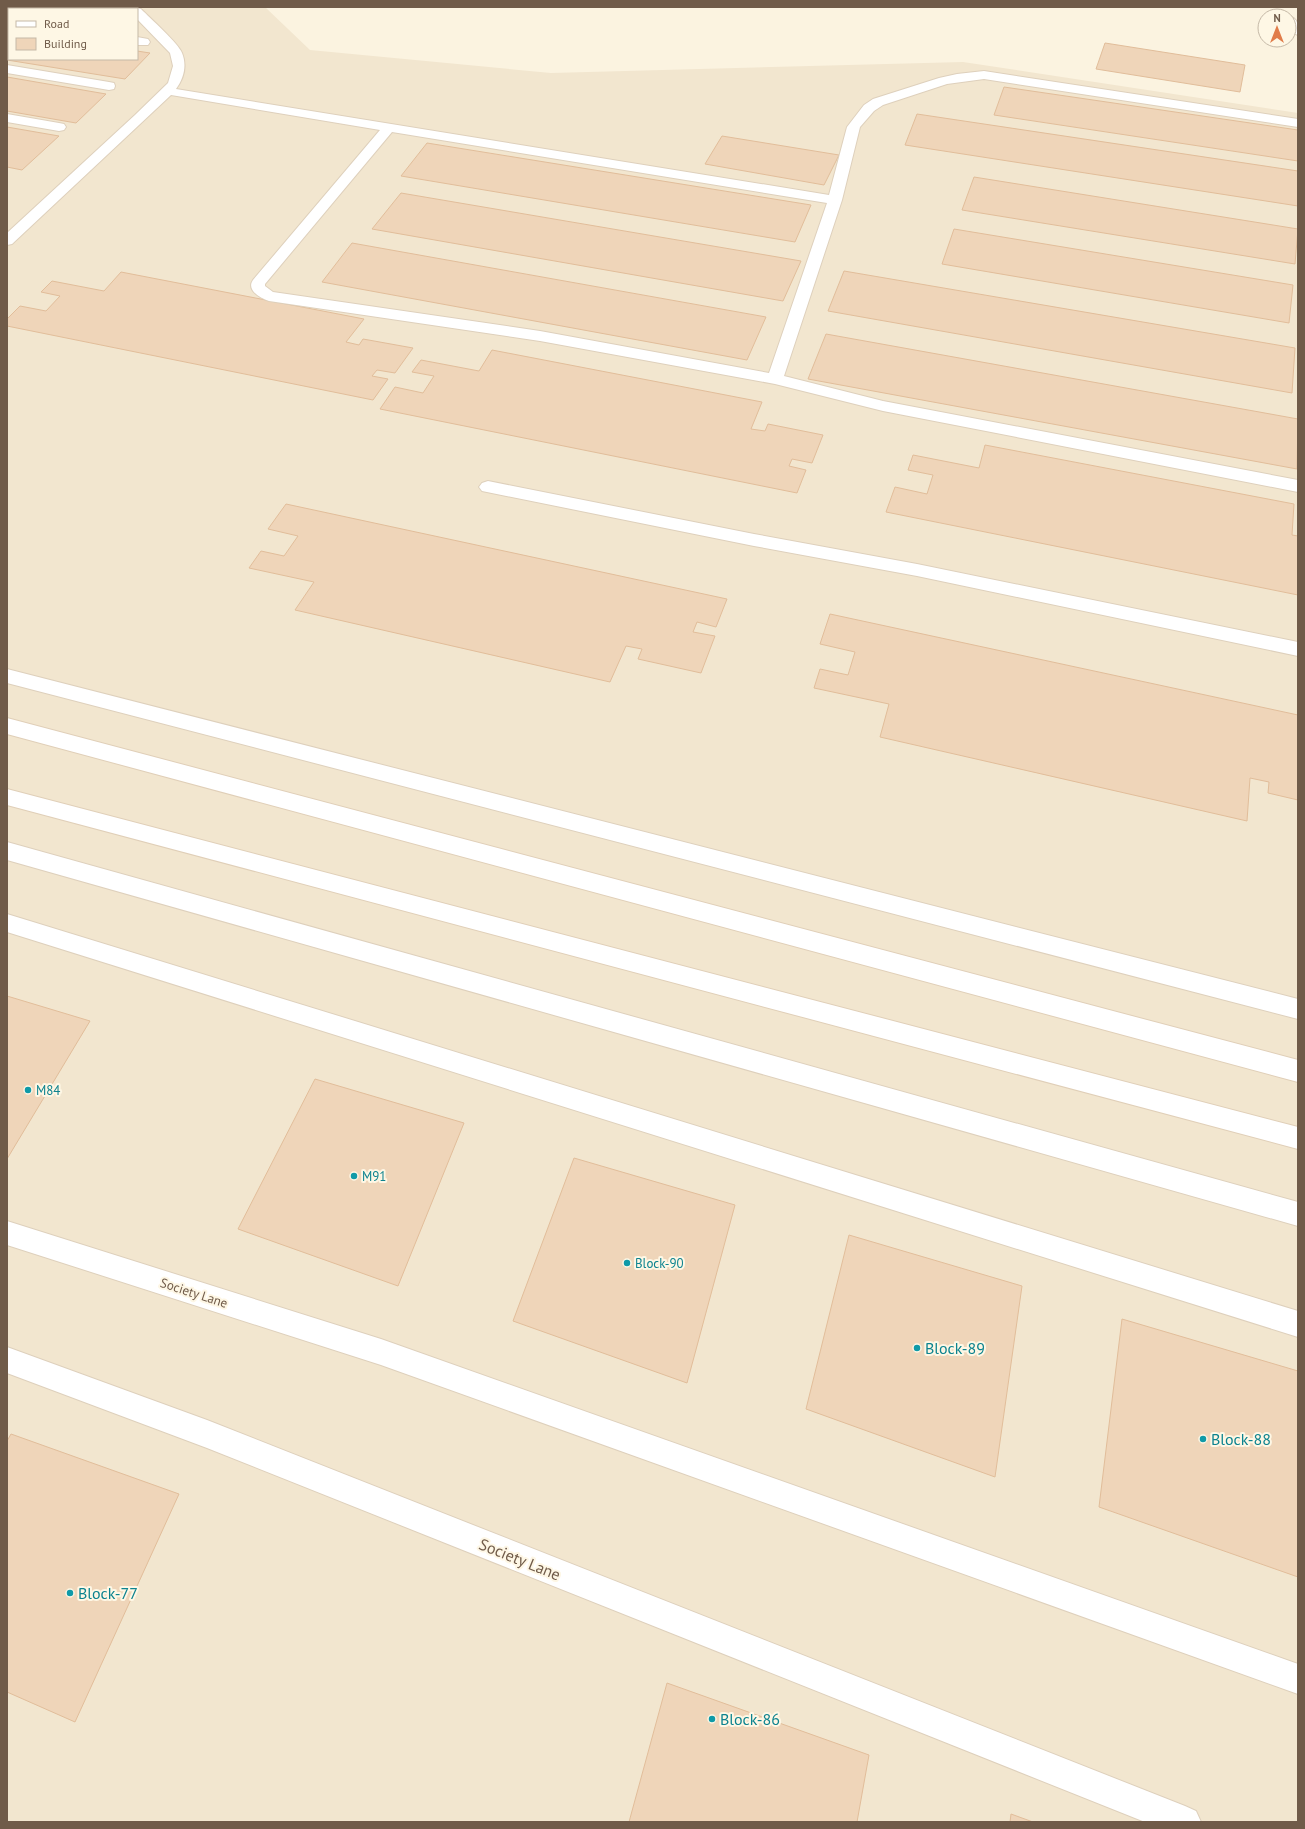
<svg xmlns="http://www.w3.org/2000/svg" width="1305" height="1829" viewBox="0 0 1305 1829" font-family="'PT Sans',sans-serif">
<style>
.residential{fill:#f2e6cf;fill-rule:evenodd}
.building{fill:#efd5b9;stroke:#e1bd9a}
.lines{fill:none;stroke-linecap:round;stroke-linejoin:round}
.lane-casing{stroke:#ded0bc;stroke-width:2}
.street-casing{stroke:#ded0bc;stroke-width:2}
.secondary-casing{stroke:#e0cfb8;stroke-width:2}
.lane{fill:#fff;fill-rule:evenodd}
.street{fill:#fff;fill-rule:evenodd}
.secondary{fill:#fff;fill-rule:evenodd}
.culture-dot{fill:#0f9aa8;stroke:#fef7e5;stroke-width:1.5}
.labels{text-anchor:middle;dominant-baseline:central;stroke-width:4;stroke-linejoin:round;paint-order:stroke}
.culture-label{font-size:13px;fill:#0d838f;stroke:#fef7e5;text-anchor:start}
.street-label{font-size:13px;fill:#705b49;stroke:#fef7e5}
.near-culture-label{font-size:16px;fill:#0d838f;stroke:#fef7e5;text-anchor:start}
.near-street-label{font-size:16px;fill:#705b49;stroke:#fef7e5}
</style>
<rect width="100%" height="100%" fill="#fbf3e0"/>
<!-- residential -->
<path class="residential" d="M7,7h258l45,43 241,23 412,-11 335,51v1709h-1291zM9,9h128v50h-128z"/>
<!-- building -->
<g class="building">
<polygon points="7,7 83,7 81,9 9,10 7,10"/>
<polygon points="7,29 9,29 9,59 137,59 137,51 150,53 125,79 7,60"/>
<polygon points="1105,43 1245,65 1240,92 1096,69"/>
<polygon points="7,77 106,94 76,123 7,111"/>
<polygon points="1004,87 1298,130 1298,161 994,115"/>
<polygon points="917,114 1298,171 1298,206 905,145"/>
<polygon points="7,127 59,136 22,170 7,167"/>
<polygon points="722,136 839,155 824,185 705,164"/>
<polygon points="427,143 811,205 795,242 401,176"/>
<polygon points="974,177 1298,229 1295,264 962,210"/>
<polygon points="401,193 801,261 783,301 372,229"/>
<polygon points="954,229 1293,285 1289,323 942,264"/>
<polygon points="352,243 766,317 747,360 322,282"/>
<polygon points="844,271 1295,348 1292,393 828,311"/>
<polygon points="121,272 364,319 346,342 359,345 363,339 413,348 395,373 377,370 372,376 388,379 373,400 7,326 7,319 20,306 46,311 60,296 41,292 52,281 104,291"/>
<polygon points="826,334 1298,419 1297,469 808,379"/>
<polygon points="492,350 762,402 751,429 765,431 768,424 823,435 812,463 792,459 789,466 806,470 797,493 380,409 395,387 423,393 434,376 412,372 421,360 479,371"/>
<polygon points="985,445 1294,504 1292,535 1298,536 1298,595 886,512 895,487 927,494 933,475 908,470 913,455 979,468"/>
<polygon points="286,504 727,599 716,627 697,622 693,632 715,636 701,673 638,659 642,649 626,646 610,682 295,610 314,582 249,568 261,551 284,556 298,536 268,529"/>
<polygon points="830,614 1298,715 1298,800 1268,793 1269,782 1250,778 1247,821 880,737 889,704 814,688 820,669 848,675 855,652 820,644"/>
<polygon points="7,996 90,1021 7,1159"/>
<polygon points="315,1079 464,1123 398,1286 238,1229"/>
<polygon points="574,1158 735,1205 687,1383 513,1321"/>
<polygon points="849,1235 1022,1286 995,1477 806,1409"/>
<polygon points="1122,1319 1298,1371 1298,1577 1099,1507"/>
<polygon points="11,1434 179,1494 75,1722 7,1692 7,1441"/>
<polygon points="667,1683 869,1755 857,1822 629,1822"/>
<polygon points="1011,1814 1033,1822 1010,1822"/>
</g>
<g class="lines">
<!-- lane casing -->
<g class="lane-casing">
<g id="lane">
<polygon points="488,481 754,534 917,564 1298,642 1298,656 917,576 754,546 482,491 479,487 482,483"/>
<polygon points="7,914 1298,1311 1298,1337 7,932"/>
<polygon points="7,1221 381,1339 1298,1664 1298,1694 381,1365 7,1245"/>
<polygon points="7,1347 207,1420 1185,1806 1196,1811 1201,1822 1145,1822 207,1448 7,1373"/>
</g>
</g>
<!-- street casing -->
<g class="street-casing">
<g id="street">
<path d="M137,8l4,1c9,9 38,35 41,44 5,12 2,25 -6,36l653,106 18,-68 17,-22 9,-6 66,-21 18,-4 27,-3 314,48v8l-314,-48 -37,5 -64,21 -9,6 -14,16 -18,73 -58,176 99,25 415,79v12l-415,-81 -108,-27 -235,-43 -271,-40c-9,-3 -23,-11 -16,-21l127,-150 -209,-35 -159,149 -5,1v-12l128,-118 33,-32 5,-17 -3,-13 -33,-34v-10h-2zM392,132l435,71 -58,170 -229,-42 -267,-39 -8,-6v-2z"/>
<path d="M1289,16c10,3 9,10 9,19 -10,-3 -9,-10 -9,-19z"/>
<rect x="7" y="17" width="2" height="8"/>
<polygon points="137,37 148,39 150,42 148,45 137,45"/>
<polygon points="7,65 109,82 114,83 115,86 114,89 109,90 7,73"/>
<polygon points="7,114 59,123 64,124 66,127 64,130 59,131 7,122"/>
<polygon points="7,669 1298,999 1298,1019 7,683"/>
<polygon points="7,842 1298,1202 1298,1226 7,860"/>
</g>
</g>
<!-- secondary casing -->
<g class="secondary-casing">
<g id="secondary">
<polygon points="7,718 1298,1060 1298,1082 7,734"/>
<polygon points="7,789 1298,1127 1298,1149 7,805"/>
</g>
</g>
<!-- lane -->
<use href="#lane" class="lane"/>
<!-- street -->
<use href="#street" class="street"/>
<!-- secondary -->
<use href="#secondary" class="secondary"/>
</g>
<!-- markers -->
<g class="culture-dot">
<circle cx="28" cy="1090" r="4"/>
<circle cx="354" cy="1176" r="4"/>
<circle cx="627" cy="1263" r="4"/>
<circle cx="917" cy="1348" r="4"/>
<circle cx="1203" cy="1439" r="4"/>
<circle cx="70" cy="1593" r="4"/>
<circle cx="712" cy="1719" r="4"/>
</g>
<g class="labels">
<!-- culture labels -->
<g class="culture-label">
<text x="36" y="1090">M84</text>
<text x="362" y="1176">M91</text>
<text x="635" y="1263">Block-90</text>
</g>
<!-- street labels -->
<g class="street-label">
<text transform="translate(194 1293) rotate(18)">Society Lane</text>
</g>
<!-- near-culture labels -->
<g class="near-culture-label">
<text x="925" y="1348">Block-89</text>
<text x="1211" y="1439">Block-88</text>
<text x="78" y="1593">Block-77</text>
<text x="720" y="1719">Block-86</text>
</g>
<!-- near-street labels -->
<g class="near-street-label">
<text transform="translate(520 1559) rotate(22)">Society Lane</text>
</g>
</g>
<!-- border -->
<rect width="1305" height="1829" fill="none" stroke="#705b49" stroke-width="16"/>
<!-- legend -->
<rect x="8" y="8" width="130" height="52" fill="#fef7e5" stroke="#c5b9a7"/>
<rect x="16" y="21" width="20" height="6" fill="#ffffff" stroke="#c5b9a7"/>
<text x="44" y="28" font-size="12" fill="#705b49">Road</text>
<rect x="16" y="38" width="20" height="12" fill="#efd5b9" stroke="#c5b9a7"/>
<text x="44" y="48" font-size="12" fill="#705b49">Building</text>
<!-- north arrow -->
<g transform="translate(1277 28)"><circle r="19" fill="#fef7e5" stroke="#c5b9a7"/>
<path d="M0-3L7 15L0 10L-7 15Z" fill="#e17c49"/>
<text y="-6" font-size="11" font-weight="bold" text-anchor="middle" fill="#705b49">N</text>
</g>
</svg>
